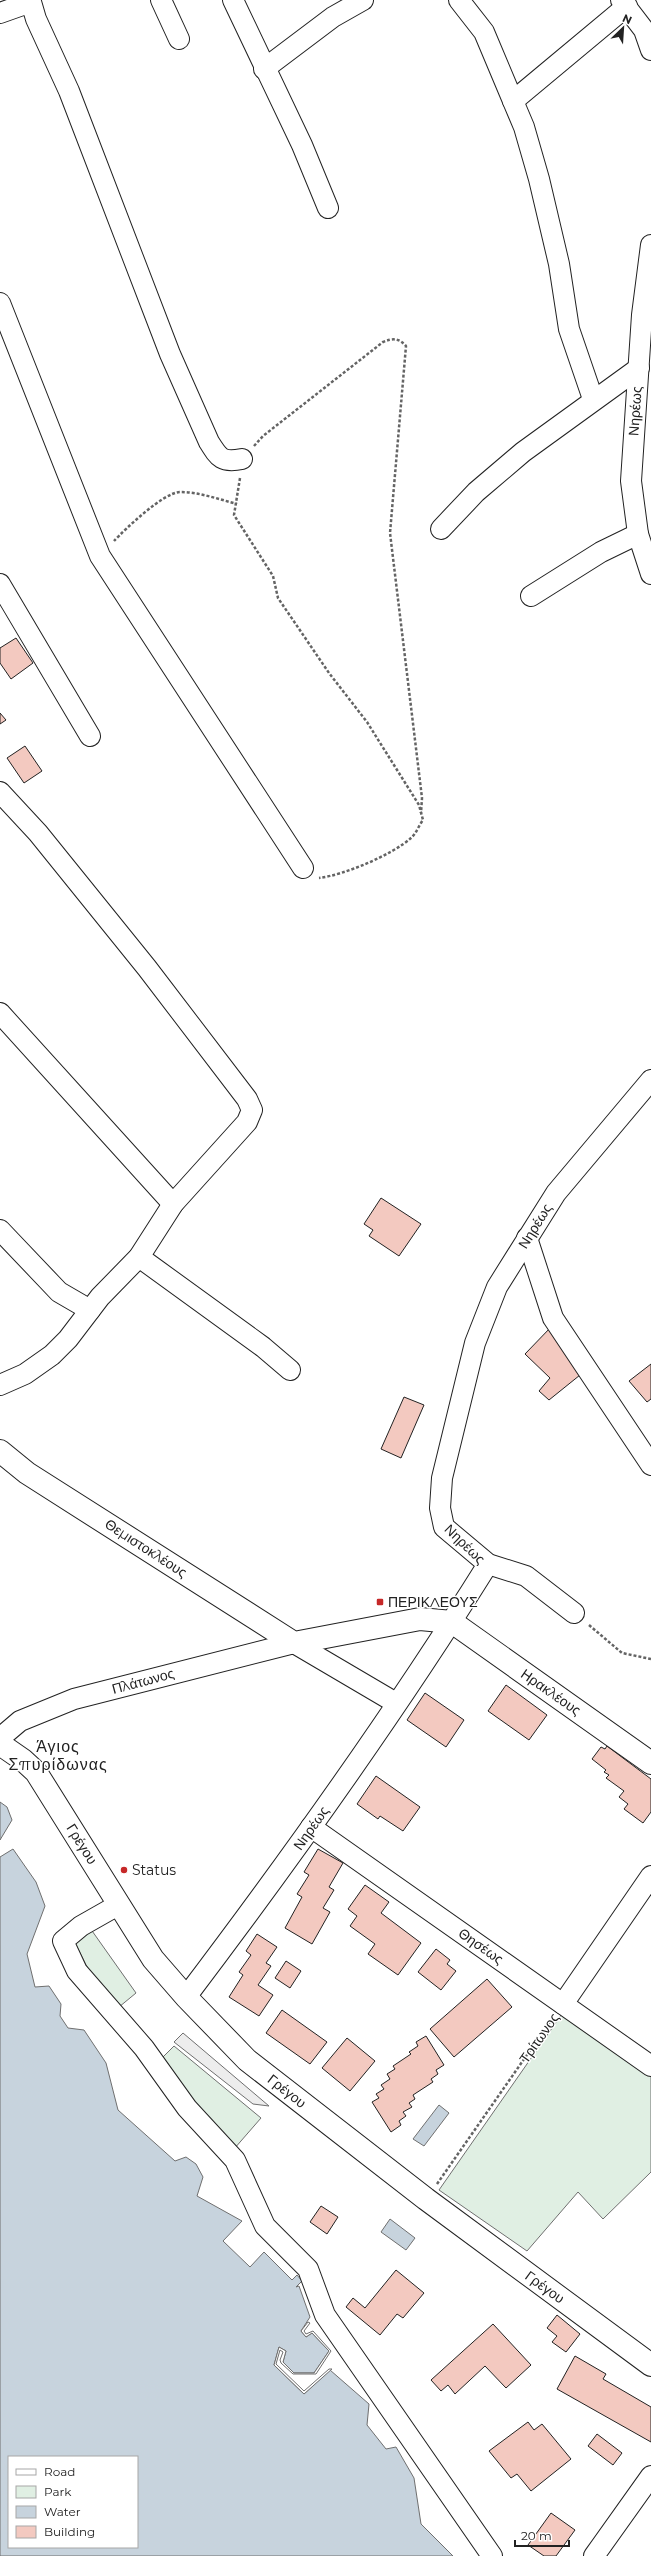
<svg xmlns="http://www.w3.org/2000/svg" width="651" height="2556" viewBox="0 0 651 2556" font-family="Montserrat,sans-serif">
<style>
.green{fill:#e0efe3;stroke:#6f6f6f}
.parking{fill:#ededed;stroke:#6f6f6f}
.water{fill:#c7d3dd;stroke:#6f6f6f;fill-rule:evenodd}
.pier{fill:#fff;stroke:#6f6f6f}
.building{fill:#f3c9c0;stroke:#222}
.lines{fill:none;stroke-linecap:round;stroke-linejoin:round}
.minor-casing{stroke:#222;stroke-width:22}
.major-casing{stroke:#222;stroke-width:24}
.path{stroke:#646464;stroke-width:2.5;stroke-dasharray:3 2;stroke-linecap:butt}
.minor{stroke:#fff;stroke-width:20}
.major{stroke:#fff;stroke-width:22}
.poi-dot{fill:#c62828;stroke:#fff;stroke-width:1.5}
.labels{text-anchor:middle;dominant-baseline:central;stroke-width:3;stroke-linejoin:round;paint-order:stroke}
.street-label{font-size:14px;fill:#222;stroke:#fff}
.poi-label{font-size:14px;fill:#222;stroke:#fff;text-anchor:start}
.quarter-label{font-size:16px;letter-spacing:1px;fill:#222;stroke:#fff}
</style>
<rect width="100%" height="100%" fill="#fff"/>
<!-- green -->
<g class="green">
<polygon points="90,1928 136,1993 119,2007 89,1971 72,1937"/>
<polygon points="564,2011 651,2071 651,2172 603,2219 578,2192 527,2251 439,2190"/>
<polygon points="174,2046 261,2118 234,2149 192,2110 161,2059"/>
</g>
<!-- parking -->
<polygon class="parking" points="183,2033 269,2106 253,2104 174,2042"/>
<!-- water -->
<g class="water">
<polygon points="0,1802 7,1807 12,1820 0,1840"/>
<path d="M13,1849l23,33 9,24 -18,48 8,33 14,-1 12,18 -1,12 8,12 16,2 22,33 12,47 57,51 11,-4 10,7 7,13 -6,19 45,25 -19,20 27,26 14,-15 28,28 5,-5 5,6 -6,6 3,-1 11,31 -9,14 5,6 6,-4 17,18 -15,22h-20l-11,-11 3,-11 -7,-4 -5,18 30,29 26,-24 39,34 -2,21 19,24 10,-2 18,31 7,46 32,32h-453v-699zM9,2457h128v90h-128z"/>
<polygon points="439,2105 449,2113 424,2146 413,2139"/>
<polygon points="390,2219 415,2238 406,2250 381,2232"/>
</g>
<!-- pier -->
<polygon class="pier" points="308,2322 310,2323 304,2331 306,2334 313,2331 331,2351 316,2374 293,2374 281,2363 280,2360 283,2352 280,2350 276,2364 304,2391 329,2369 332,2369 304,2394 274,2365 279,2347 286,2351 283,2362 294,2373 314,2373 329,2351 312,2333 306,2337 301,2331"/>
<!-- building -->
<g class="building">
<polygon points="16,638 33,663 11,679 0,663 0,648"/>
<polygon points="0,713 6,720 0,724"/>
<polygon points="25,746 42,771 24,783 7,758"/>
<polygon points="381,1198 421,1224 399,1256 369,1236 373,1230 364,1224"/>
<polygon points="552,1326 585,1371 549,1400 539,1391 550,1378 525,1354"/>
<polygon points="651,1364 651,1399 647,1402 629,1381"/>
<polygon points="404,1397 424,1405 401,1458 381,1449"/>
<polygon points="506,1685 547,1715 529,1740 488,1711"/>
<polygon points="425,1693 464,1720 446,1747 407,1720"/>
<polygon points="607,1746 651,1779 651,1812 643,1823 624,1809 628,1804 619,1797 624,1791 606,1778 609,1775 604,1772 606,1770 592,1759 601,1747 605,1749"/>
<polygon points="376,1776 420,1807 403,1831 380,1816 378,1819 357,1804"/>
<polygon points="318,1849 343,1863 329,1887 334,1890 323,1908 330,1912 312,1944 285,1928 302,1897 297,1894 309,1875 304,1872"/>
<polygon points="365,1885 389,1902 381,1913 421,1943 398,1975 368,1954 375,1944 350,1926 357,1916 348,1909"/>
<polygon points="257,1934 277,1947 266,1963 271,1966 258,1985 273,1995 259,2016 229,1997 243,1975 239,1972 251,1955 246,1951"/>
<polygon points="436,1949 450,1960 447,1964 456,1971 441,1990 418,1972"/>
<polygon points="286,1961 301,1971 290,1988 275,1978"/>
<polygon points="487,1979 512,2007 454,2057 430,2029"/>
<polygon points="282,2010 327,2042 310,2064 266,2033"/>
<polygon points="426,2036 444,2065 436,2070 438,2074 431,2079 433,2082 413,2095 415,2099 409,2103 412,2107 403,2112 406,2116 399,2121 401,2125 391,2132 372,2102 379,2098 376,2094 384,2089 381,2085 390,2079 387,2074 395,2069 393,2066 411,2054 409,2052 418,2046 416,2042"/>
<polygon points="347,2038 375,2061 350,2091 322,2068"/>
<polygon points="321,2206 338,2217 327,2234 310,2222"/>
<polygon points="396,2270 424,2293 403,2318 397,2314 380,2335 346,2307 353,2298 365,2308"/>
<polygon points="557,2315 580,2334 566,2352 552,2342 557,2336 547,2328"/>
<polygon points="493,2324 531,2365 506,2388 485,2366 455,2394 448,2385 441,2391 431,2380"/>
<polygon points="575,2356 606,2374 603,2379 651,2407 651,2442 557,2389"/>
<polygon points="528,2422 534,2430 542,2424 571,2459 531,2491 517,2474 511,2478 489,2451"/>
<polygon points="597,2434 622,2453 613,2465 588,2446"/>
<polygon points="551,2513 575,2530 556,2556 544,2556 528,2545"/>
</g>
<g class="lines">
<!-- minor casing -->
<g class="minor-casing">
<g id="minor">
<polyline points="161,0 179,39"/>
<polyline points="233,0 302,145 328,208"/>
<polyline points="459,0 484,32 513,101 627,6"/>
<polyline points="621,0 644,30 651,50"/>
<path d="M0,13l31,-11 5,17 33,72 101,263 39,88c10,16 13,21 33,17"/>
<polyline points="264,69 333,17 363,0"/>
<polyline points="513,101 524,127 539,179 559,264 569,329 593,399"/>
<polyline points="651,245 642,315 631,481 638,534 651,574"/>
<polyline points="0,303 100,556 303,868"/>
<polyline points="441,529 476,492 523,452 639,368"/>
<polyline points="0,584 90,736"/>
<polyline points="531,596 601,552 638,534"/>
<polyline points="0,792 38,833 147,968 247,1099 252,1110 247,1122 173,1204 139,1257 100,1297 68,1339 52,1355 25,1374 0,1385"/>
<polyline points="0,1013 173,1204"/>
<polyline points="0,1230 59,1292 90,1310"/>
<polyline points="527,1238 553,1318 651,1465"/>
<polyline points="139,1257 263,1347 290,1370"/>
<polyline points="574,1613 526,1576 488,1564 444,1527 440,1508 442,1478 475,1343 497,1287 556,1193 651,1080"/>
<polyline points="0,1738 20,1721 74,1699 294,1643 396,1703"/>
<polyline points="311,1827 651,2066"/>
<polyline points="118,1905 81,1926 63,1941 77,1971 144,2048 187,2108 235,2160 265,2226 308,2269 325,2315 492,2556"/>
<path d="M186,1997c106,-140 209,-284 302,-433"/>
<polyline points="563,2004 651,1876"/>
<polyline points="594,2556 651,2476"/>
</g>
</g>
<!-- major casing -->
<g class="major-casing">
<g id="major">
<polyline points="0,1451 27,1473 294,1643 420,1619 452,1622 651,1763"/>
<polyline points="0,1744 23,1760 36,1772 153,1959 186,1997 247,2060 426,2199 651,2365"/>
</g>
</g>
<!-- path -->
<g class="path">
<path d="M254,446l9,-10 120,-94c10,-4 16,-4 23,4l-16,187 32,265 -1,15"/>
<path d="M240,478l-6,37 39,61 5,22 51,75 38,49 52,83 4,15c-4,5 -7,14 -12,18 -19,17 -67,37 -92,40"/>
<path d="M114,541c10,-11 50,-49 66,-49 19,0 38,7 57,12"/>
<polyline points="589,1625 622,1653 651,1659"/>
<polyline points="437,2184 552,2019"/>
</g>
<!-- minor -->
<use href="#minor" class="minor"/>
<!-- major -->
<use href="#major" class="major"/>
</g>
<!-- markers -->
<g class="poi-dot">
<rect x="376" y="1598" width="8" height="8" rx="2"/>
<circle cx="124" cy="1870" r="4"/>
</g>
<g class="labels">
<!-- street labels -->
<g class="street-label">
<text transform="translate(635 411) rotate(-86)">Νηρέως</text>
<text transform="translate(535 1226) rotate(-58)">Νηρέως</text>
<text transform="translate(465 1544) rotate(44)">Νηρέως</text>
<text transform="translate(146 1548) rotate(33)">Θεμιστοκλέους</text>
<text transform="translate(143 1681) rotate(-15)">Πλάτωνος</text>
<text transform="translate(551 1692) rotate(35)">Ηρακλέους</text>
<text transform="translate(311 1828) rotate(-55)">Νηρέως</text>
<text transform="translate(82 1844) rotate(58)">Γρέγου</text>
<text transform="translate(481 1946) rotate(35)">Θησέως</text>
<text transform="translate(539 2038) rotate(-55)">Τρίτωνος</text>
<text transform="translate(287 2091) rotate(38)">Γρέγου</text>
<text transform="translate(545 2287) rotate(36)">Γρέγου</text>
</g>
<!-- poi labels -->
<g class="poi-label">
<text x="388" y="1602">ΠΕΡΙΚΛΕΟΥΣ</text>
<text x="132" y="1870">Status</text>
</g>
<!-- quarter labels -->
<g class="quarter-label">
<text x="58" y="1746">Άγιος<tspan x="58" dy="18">Σπυρίδωνας</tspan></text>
</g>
</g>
<!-- legend -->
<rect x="8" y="2456" width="130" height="92" fill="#ffffff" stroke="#a7a7a7"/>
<rect x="16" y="2469" width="20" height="6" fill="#ffffff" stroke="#a7a7a7"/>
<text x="44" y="2476" font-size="12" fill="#222222">Road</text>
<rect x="16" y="2486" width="20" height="12" fill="#e0efe3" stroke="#a7a7a7"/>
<text x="44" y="2496" font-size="12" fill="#222222">Park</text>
<rect x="16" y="2506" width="20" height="12" fill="#c7d3dd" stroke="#a7a7a7"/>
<text x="44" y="2516" font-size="12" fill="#222222">Water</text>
<rect x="16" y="2526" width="20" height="12" fill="#f3c9c0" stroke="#a7a7a7"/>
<text x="44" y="2536" font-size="12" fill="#222222">Building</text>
<!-- north arrow -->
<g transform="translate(623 28) rotate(25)" stroke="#ffffff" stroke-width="3" paint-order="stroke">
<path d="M0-3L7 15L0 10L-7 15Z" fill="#222222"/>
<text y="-6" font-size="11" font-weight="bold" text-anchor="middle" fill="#222222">N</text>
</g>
<!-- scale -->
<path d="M515 2540v6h54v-6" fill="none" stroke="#222222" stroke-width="2"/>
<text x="521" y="2540" font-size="12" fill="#222222" stroke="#ffffff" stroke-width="3" paint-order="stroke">20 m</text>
</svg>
